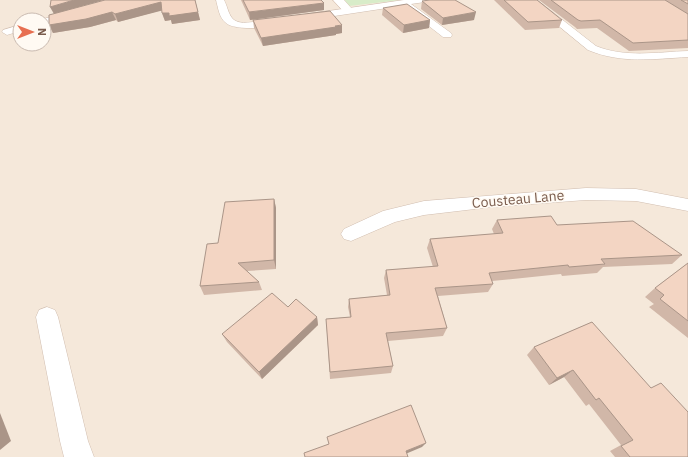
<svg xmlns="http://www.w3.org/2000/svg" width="688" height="457" viewBox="0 0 688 457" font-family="'IBM Plex Sans',sans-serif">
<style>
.residential{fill:#f5e8da;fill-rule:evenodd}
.green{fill:#d8ecc9}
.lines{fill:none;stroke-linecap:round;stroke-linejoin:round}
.street-casing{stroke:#d1beb0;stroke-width:1}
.secondary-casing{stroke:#d6c0b0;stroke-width:1}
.street{fill:#fff;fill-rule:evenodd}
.secondary{fill:#fff;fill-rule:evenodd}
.wall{fill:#d1b7a8}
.shaded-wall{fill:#aa9588}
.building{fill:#f3d5c3;stroke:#aa9588}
.labels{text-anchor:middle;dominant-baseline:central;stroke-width:3;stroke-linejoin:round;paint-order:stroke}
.street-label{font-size:14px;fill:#7a5c4d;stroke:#fffaf3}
</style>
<rect width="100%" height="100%" fill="#fdf6ec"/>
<!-- residential -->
<path class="residential" d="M0,0h688v457h-688zM20,20h24v24h-24z"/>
<!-- green -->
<polygon class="green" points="344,0 401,0 349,6"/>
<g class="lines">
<!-- street casing -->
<g class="street-casing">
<g id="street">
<polygon points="109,0 123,0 122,2 44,24 44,20 40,20"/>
<path d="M216,0h8c3,5 4,13 8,18 11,13 43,-6 52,3 -7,8 -50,10 -58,2 -7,-5 -8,-16 -10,-23z"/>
<polygon points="404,0 426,0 425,2 411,4 451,33 452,35 451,37 443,37 407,9 405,7 407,5 308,20 303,17 308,14"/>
<path d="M527,0h10l59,46c29,12 61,6 92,5v6c-34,2 -67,7 -100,-7z"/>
<polygon points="20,25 20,31 7,35 2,32 3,30"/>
<polygon points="586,188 636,189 688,199 688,211 636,201 586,200 492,207 424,215 395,222 351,241 344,239 341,234 344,229 383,211 424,201"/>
<polygon points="47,307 55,310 58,317 88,441 94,457 64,457 60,441 36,317 39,310"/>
</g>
</g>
<!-- secondary casing -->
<g class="secondary-casing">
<polygon id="secondary" points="333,0 344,0 353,10 348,13 344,12"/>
</g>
<!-- street -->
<use href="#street" class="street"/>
<!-- secondary -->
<use href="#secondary" class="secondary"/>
</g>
<!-- wall -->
<g class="wall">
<polygon points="195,0 200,20 172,24 171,20 165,21 162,13 162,10 118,22 116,20 90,27 53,33 49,25 54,14 82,6"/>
<polygon points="241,0 321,0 324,3 324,10 250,20"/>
<polygon points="494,0 537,0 562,20 559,28 525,30"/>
<polygon points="539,0 688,0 688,48 629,51 597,28 577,29 575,27"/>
<polygon points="422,1 474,20 442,25 421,9"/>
<polygon points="383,8 430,20 429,28 403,33 382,15"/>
<polygon points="253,20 342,33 336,34 336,35 263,46 254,28"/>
<polygon points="274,199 276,208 276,269 247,271 259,282 262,290 204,295 200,286 218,243"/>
<polygon points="497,220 557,225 682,255 672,264 603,267 597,273 562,276 561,274 492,281 493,284 488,292 438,296 447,328 443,336 388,341 393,366 391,373 330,379 326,319 350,317 348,307 349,299 387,295 384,278 386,270 433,267 427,248 430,239 494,234 492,229"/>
<polygon points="688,263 688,338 649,307 654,304 645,297 655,288"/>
<polygon points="288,307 317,317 318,325 262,379 227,342 222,334"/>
<polygon points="592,322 688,457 615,457 610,451 621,445 589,404 586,406 564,377 549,385 527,355 534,347"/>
</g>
<!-- shaded-wall -->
<g class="shaded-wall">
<polygon points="74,0 104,0 54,14 50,7"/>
<polygon points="195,0 200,20 172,24 171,20 165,21 162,13"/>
<polygon points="161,2 164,10 118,22 115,14"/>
<polygon points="324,3 324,10 250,20 249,12"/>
<polygon points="112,12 116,20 90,27 53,33 49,25"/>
<polygon points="476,12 474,20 442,25 443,18"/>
<polygon points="430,20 429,28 403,33 404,25"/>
<polygon points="342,25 342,33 336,34 336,35 263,46 261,38"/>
<polygon points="274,199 276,208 276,269 274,260"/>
<polygon points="317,317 318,325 262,379 259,372"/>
<polygon points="573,370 564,377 549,385 557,378"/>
<polygon points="0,413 11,441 0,450"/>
<polygon points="426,443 422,447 403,455 406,451"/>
</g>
<!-- building -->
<g class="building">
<polygon points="51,0 74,0 50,7"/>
<polygon points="105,0 195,0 198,12 169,16 169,13 162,13 161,2 115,14 112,12 86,19 49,25 49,15"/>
<polygon points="243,0 321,0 324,3 249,12"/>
<polygon points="430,0 455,0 476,12 443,18 422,1"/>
<polygon points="504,0 537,0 562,20 528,22"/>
<polygon points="551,0 665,0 688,14 688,40 633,43 600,20 581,21 578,20"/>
<polygon points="681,0 688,0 688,4"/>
<polygon points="407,4 430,20 404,25 383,8"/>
<polygon points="330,11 342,25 335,26 336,27 261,38 253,20"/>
<polygon points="274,199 274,260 238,263 259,282 200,286 207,244 218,243 225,202"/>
<polygon points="551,216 557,225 633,221 682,255 601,259 605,264 569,267 568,265 489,273 493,284 435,288 447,328 386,333 393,366 330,372 326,319 351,317 349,299 390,295 386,270 438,266 430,239 503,233 497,220"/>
<polygon points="688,263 688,321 660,299 664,295 655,288"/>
<polygon points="272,293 288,307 296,299 317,317 259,372 222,334"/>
<polygon points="592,322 651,388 661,383 688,412 688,457 630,457 621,446 633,440 599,398 596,400 573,370 557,378 534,347"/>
<polygon points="411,405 426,443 406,451 408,457 305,457 304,453 329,444 327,437"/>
</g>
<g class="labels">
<!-- street labels -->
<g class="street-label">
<text transform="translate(518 199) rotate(-5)">Cousteau Lane</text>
</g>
</g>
<!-- north arrow -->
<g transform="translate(32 32) rotate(90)"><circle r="19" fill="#fffaf3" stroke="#cabbb1"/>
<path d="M0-3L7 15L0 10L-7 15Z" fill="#e76f51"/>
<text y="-6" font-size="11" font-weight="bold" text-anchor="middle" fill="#7a5c4d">N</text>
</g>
</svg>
